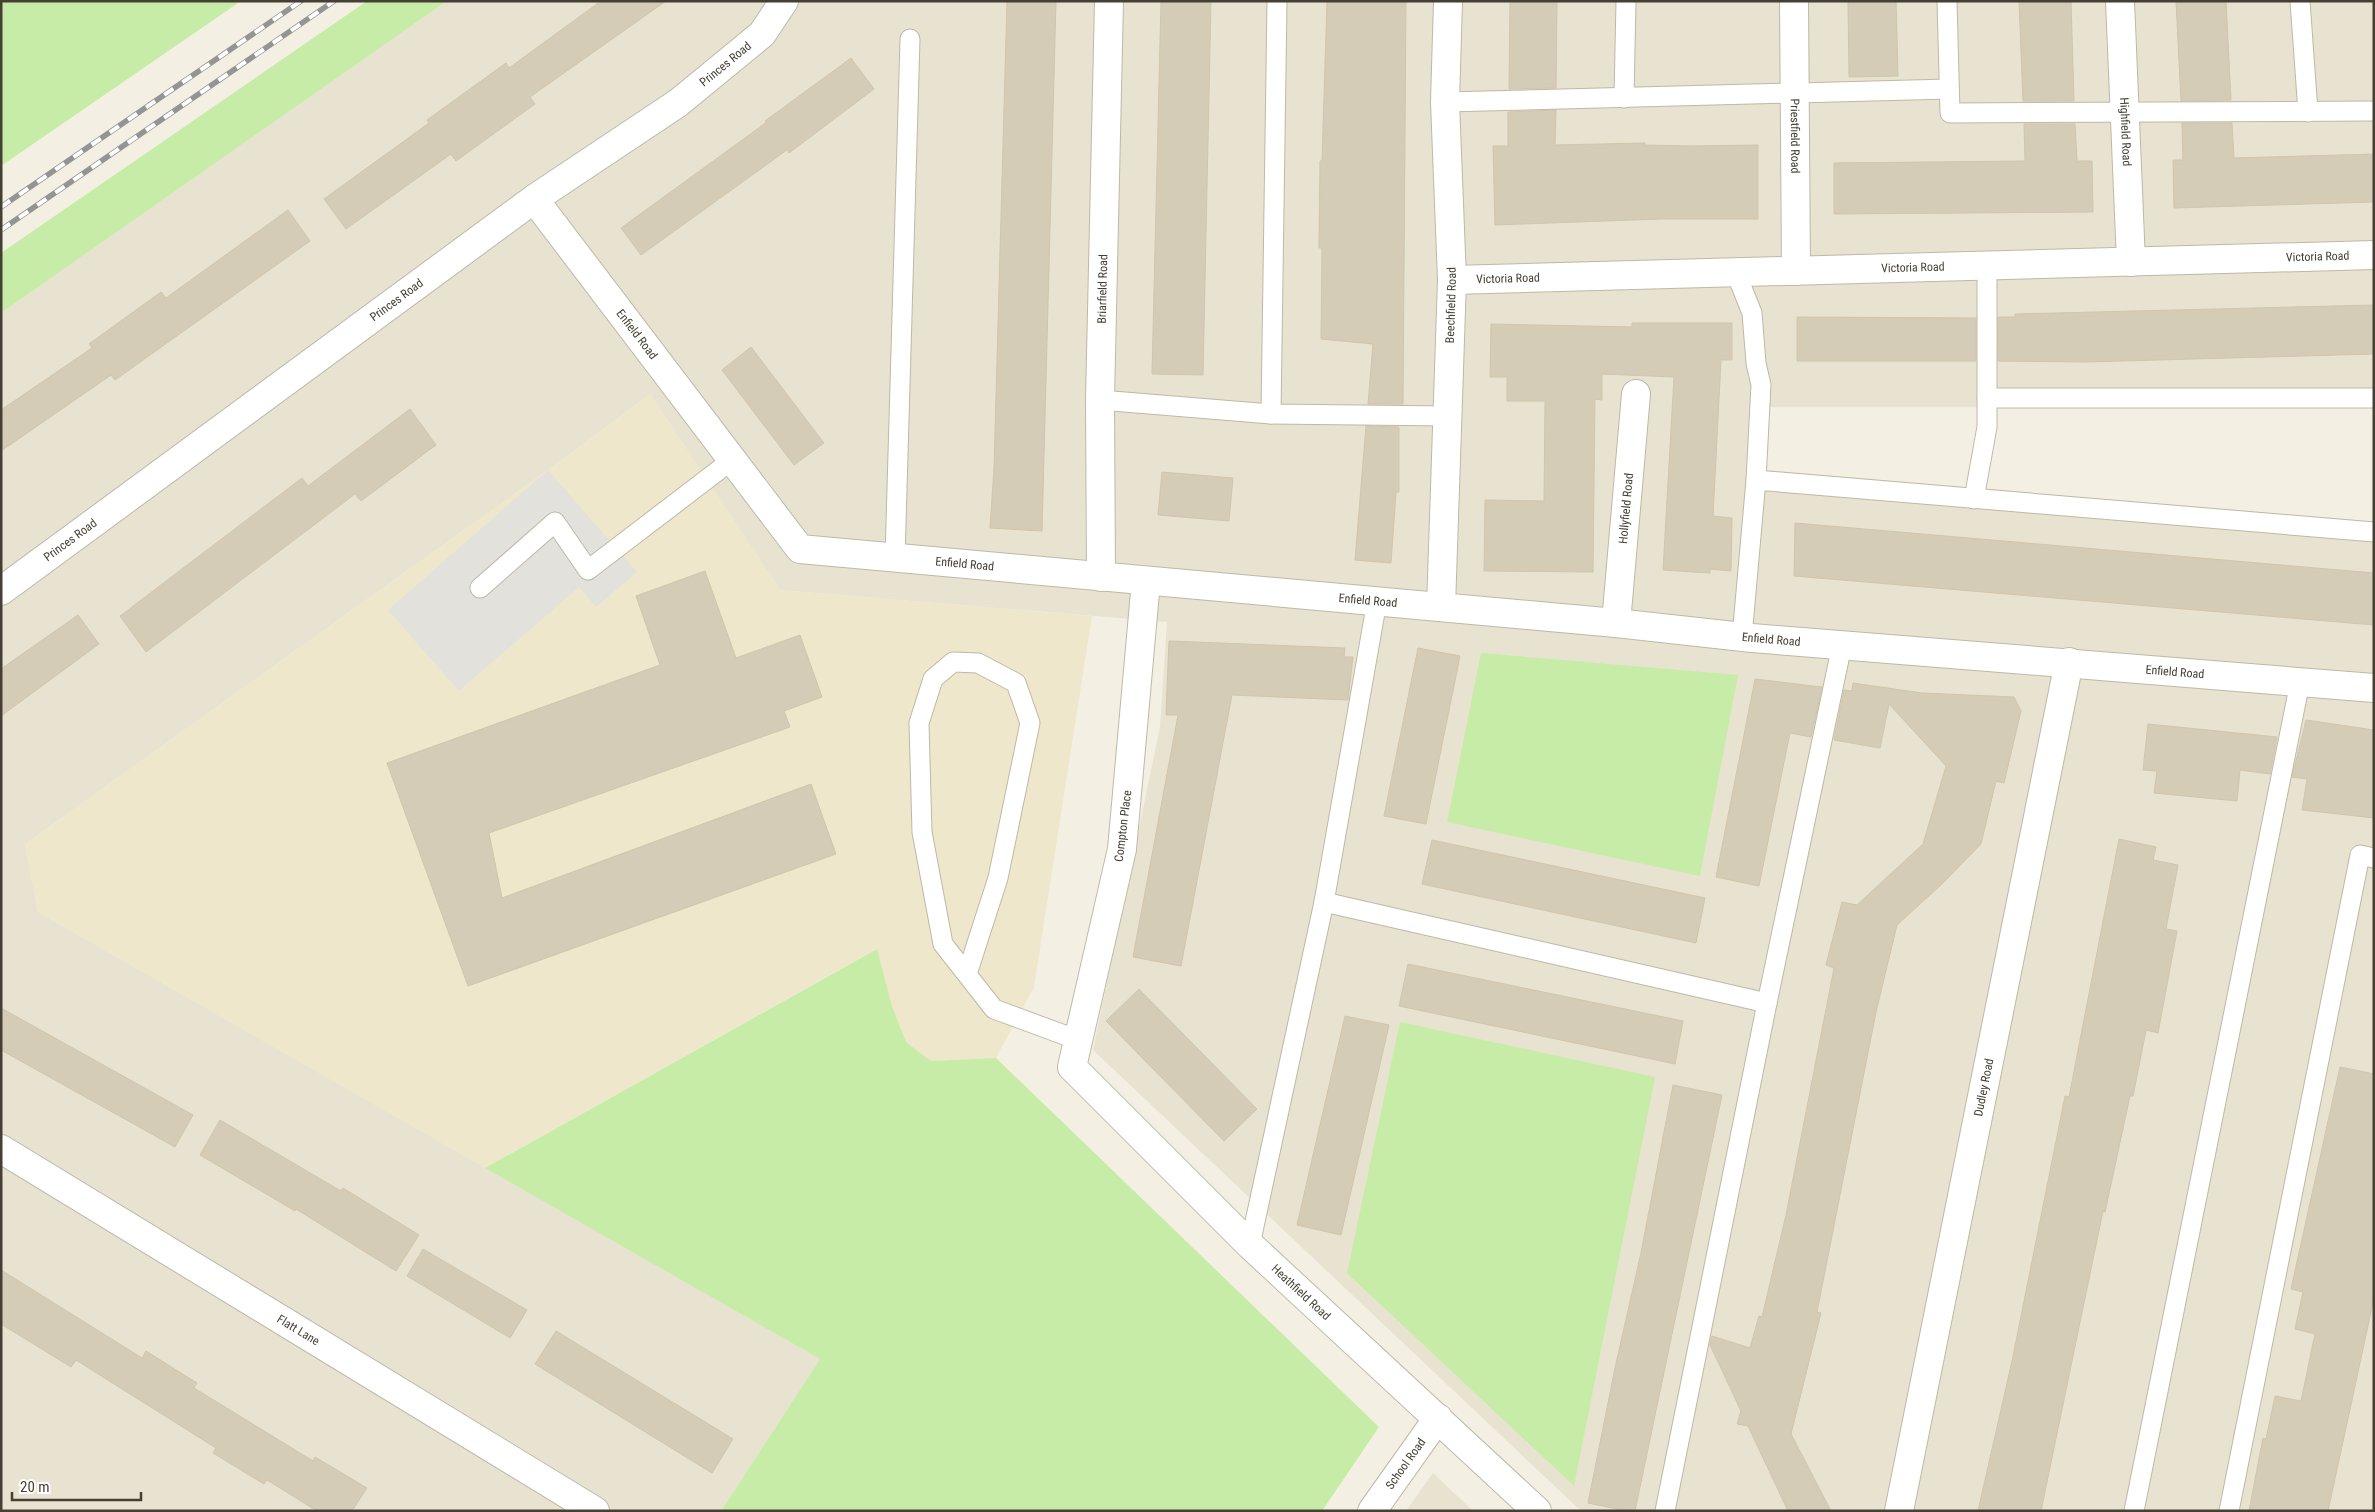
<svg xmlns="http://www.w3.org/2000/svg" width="2375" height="1512" viewBox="0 0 2375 1512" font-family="'Roboto Condensed',sans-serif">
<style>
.residential{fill:#e8e2d0}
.education{fill:#eee7cb}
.green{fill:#c7eca7}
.parking{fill:#e3e1dc}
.building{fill:#d5ccb7;stroke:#d1c5aa}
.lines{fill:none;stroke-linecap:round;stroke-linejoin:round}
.service-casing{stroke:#bfb8a5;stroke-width:21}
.minor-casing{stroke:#bfb8a5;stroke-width:30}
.service{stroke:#fff;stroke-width:19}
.minor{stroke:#fff;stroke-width:28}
.rail-casing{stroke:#949494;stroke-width:5.5}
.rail{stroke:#fff;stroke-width:4;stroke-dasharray:11;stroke-linecap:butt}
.labels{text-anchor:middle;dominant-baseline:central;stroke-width:5;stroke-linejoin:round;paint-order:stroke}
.street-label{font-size:12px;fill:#454033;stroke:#fff}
</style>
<rect width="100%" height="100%" fill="#f3f0e3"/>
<!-- residential -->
<g class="residential">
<polygon points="447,1 2374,1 2374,407 1757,407 1751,469 2374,522 2374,1511 1581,1511 1093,1050 1160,727 1167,622 780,590 650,394 548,470 25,844 38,912 820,1359 721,1511 1,1511 1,313"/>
<polygon points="1433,1473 1473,1511 1406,1511"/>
</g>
<!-- education -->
<polygon class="education" points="650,394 780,590 1092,616 1034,987 996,1058 931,1061 906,1042 892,1006 876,949 485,1168 38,912 25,844 548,470"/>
<!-- green -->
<g class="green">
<polygon points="1,1 241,1 1,166"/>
<polygon points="367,1 447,1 1,313 1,253"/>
<polygon points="1481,653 1738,675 1700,876 1447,822"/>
<polygon points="877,949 892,1006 906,1042 931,1061 996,1058 1379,1427 1322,1511 721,1511 820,1359 485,1168"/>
<polygon points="1400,1022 1655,1077 1574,1486 1347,1273"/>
</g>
<!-- parking -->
<polygon class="parking" points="548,470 637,572 596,607 579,587 459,691 388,610"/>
<!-- building -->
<g class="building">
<polygon points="601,1 666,1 530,97 535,104 456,161 451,154 346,229 324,199 429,123 427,120 506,63 509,68"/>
<polygon points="1007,1 1056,1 1042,531 990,528 994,468"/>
<polygon points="1161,1 1211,1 1203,375 1152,374"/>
<polygon points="1327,1 1406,1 1403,404 1368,404 1373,344 1321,339 1322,248 1319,248 1320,161 1322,161"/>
<polygon points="1510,1 1557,1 1556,88 1509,89"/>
<polygon points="1848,1 1896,1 1898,76 1849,77"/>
<polygon points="2019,1 2071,1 2074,101 2023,101"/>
<polygon points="2176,1 2226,1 2231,100 2181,101"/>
<polygon points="851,58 874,89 789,153 787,150 641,255 621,228 767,122 765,121"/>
<polygon points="1556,110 1555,145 1645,143 1645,145 1691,146 1758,145 1758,219 1660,219 1495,225 1493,146 1508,146 1508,112"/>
<polygon points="2182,123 2232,123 2234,158 2374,154 2374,202 2174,208 2173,160 2183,160"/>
<polygon points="2024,124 2075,124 2077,161 2092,161 2093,212 1834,214 1834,163 2025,161"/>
<polygon points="288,210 310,241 115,380 111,375 1,451 1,410 92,348 89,344 161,292 166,298"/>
<polygon points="2374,305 2374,354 2085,362 1998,361 1998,317 2015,317 2015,314"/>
<polygon points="1797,317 1976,318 1976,361 1797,361"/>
<polygon points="1632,323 1732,323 1732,360 1721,360 1713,516 1732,518 1731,571 1710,569 1710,573 1663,570 1674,377 1602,374 1602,400 1595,399 1593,572 1484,571 1485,500 1544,501 1545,401 1507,401 1507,377 1490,377 1491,324 1632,327"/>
<polygon points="751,347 824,443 794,465 722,370"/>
<polygon points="410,409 436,445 361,501 355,494 146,652 120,616 302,478 308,486"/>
<polygon points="1366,426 1399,427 1399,492 1396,492 1391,563 1355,560"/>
<polygon points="1162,472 1233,478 1229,521 1158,515"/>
<polygon points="1795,523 2374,573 2374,625 1794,576"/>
<polygon points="705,571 736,658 800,635 822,697 784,711 790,727 489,833 502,898 811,784 836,854 468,986 387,763 660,665 636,596"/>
<polygon points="78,615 99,644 1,716 1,669"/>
<polygon points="1169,641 1345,648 1344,657 1353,657 1348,700 1232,695 1181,966 1133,957 1178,715 1166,715"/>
<polygon points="1418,648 1460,656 1426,824 1384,816"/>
<polygon points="1755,679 1822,687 1811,737 1790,733 1759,886 1716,877"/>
<polygon points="1853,683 1922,693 2014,697 2021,711 2004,783 1996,781 1981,844 1942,884 1897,925 1876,1012 1817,1312 1821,1313 1791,1434 1831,1511 1788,1511 1748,1426 1737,1424 1741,1411 1710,1345 1712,1336 1750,1348 1759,1316 1762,1317 1786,1215 1834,968 1826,965 1842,902 1857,905 1923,844 1946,766 1889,704 1880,748 1834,740 1844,690 1852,691"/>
<polygon points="2306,720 2374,730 2374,818 2302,810 2307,779 2292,777"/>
<polygon points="2148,724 2277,737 2270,774 2240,770 2237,801 2154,793 2157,771 2143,770"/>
<polygon points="2119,839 2156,847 2153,860 2178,865 2166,929 2177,931 2158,1033 2146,1030 2133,1096 2130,1096 2105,1212 2103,1211 2041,1511 1978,1511 2012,1361 2065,1096 2069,1097"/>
<polygon points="1432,840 1705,898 1696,943 1422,884"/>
<polygon points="1408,964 1683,1021 1675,1064 1399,1006"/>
<polygon points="1139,989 1257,1109 1224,1141 1106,1021"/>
<polygon points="1,1008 193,1115 175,1147 1,1050"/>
<polygon points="1345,1016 1389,1025 1341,1235 1297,1225"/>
<polygon points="2340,1067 2374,1074 2374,1298 2328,1511 2249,1511 2263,1438 2266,1439 2275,1396 2301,1401 2315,1334 2295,1329 2303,1292 2291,1289"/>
<polygon points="1673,1085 1722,1095 1635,1511 1627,1511 1588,1503 1615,1368 1641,1253"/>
<polygon points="220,1120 341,1191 343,1188 419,1235 396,1271 296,1209 295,1211 200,1155"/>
<polygon points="423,1249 527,1310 510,1338 407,1276"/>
<polygon points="1,1270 142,1358 146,1351 197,1383 194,1388 313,1461 315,1457 367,1488 352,1511 317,1511 267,1480 264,1484 213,1453 216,1448 76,1360 71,1367 1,1324"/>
<polygon points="556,1331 733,1439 712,1473 535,1364"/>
</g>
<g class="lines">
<!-- service casing -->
<g class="service-casing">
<g id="service">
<polyline points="1277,1 1271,414 1448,416"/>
<polyline points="1947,1 1950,113 2374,111"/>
<polyline points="2300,1 2308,112"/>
<polyline points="1624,98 1626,1"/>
<polyline points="1445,102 1949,89"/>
<polyline points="1736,273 1752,313 1756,363 1761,385 1756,480"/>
<polyline points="1987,398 2374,398"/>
<polyline points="1100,400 1271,414"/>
<polyline points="1974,499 1987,427 1987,266"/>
<polyline points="895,558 910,39"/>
<polyline points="480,588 555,522 588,570 732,460"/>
<polyline points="1742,637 1756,480 2374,532"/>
<polyline points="1324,902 1377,601"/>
<polyline points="967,974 998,878 1030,723 1016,683 978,663 953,662 933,679 919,723 922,832 943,944 994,1009 1078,1040"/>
<polyline points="1250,1245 1324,902 1767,1003"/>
<polyline points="1665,1511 1767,1003 1842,645"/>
<polyline points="2134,1511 2300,682"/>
<polyline points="2229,1511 2360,855 2374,858"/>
</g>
</g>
<!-- minor casing -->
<g class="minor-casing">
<g id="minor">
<path id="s1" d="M1794,1l2,270"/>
<path id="s2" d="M2120,1l11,261"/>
<path id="s3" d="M534,199l266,350 816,74 136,15 622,50"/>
<path id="s4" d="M1452,280l922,-25"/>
<path id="s5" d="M1101,577l-1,-177 9,-399"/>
<path id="s6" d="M1146,581l-24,268 -50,218 178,178 287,266"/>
<path id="s7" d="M1,591l533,-392 144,-96 84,-69 22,-33"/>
<path id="s8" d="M1441,607l11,-327 -7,-178 3,-101"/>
<path id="s9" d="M1616,623l20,-229"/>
<path id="s10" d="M1,1149l594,362"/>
<path id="s11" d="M1372,1511l66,-93"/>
<path id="s12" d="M1899,1511l170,-849"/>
</g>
</g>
<!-- service -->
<use href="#service" class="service"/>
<!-- minor -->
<use href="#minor" class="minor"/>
<!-- rail casing -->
<g class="rail-casing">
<g id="rail">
<polyline points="1,207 301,1"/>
<polyline points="1,230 334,1"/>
</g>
</g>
<!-- rail -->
<use href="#rail" class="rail"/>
</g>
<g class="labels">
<!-- street labels -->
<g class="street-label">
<text stroke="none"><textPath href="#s7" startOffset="896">Princes Road</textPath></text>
<text stroke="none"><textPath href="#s2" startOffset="131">Highfield Road</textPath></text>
<text stroke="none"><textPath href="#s1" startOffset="135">Priestfield Road</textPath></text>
<text stroke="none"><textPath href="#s4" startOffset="866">Victoria Road</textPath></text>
<text stroke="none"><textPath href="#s4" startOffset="461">Victoria Road</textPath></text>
<text stroke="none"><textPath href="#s4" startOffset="56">Victoria Road</textPath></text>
<text stroke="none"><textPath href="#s5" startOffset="288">Briarfield Road</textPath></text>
<text stroke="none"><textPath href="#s7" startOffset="491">Princes Road</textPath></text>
<text stroke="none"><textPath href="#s8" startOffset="302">Beechfield Road</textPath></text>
<text stroke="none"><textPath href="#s3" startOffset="170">Enfield Road</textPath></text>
<text stroke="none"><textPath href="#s9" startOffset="115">Hollyfield Road</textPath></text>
<text stroke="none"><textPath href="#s7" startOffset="86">Princes Road</textPath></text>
<text stroke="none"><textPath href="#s3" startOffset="605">Enfield Road</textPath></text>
<text stroke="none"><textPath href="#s3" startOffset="1010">Enfield Road</textPath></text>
<text stroke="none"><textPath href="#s3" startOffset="1415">Enfield Road</textPath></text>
<text stroke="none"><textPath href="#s3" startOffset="1820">Enfield Road</textPath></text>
<text transform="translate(1123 826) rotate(-83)">Compton Place</text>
<text stroke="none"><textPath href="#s12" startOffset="432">Dudley Road</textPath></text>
<text stroke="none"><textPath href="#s6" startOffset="814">Heathfield Road</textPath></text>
<text stroke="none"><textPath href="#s10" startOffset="348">Flatt Lane</textPath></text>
<text stroke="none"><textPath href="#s11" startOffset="58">School Road</textPath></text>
</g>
</g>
<!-- border -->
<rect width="2375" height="1512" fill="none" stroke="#454033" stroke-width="5"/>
<!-- scale -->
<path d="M12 1492v8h129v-8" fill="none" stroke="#454033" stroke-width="2.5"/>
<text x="20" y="1492" font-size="15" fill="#454033" stroke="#ffffff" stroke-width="4" paint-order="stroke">20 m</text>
</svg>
